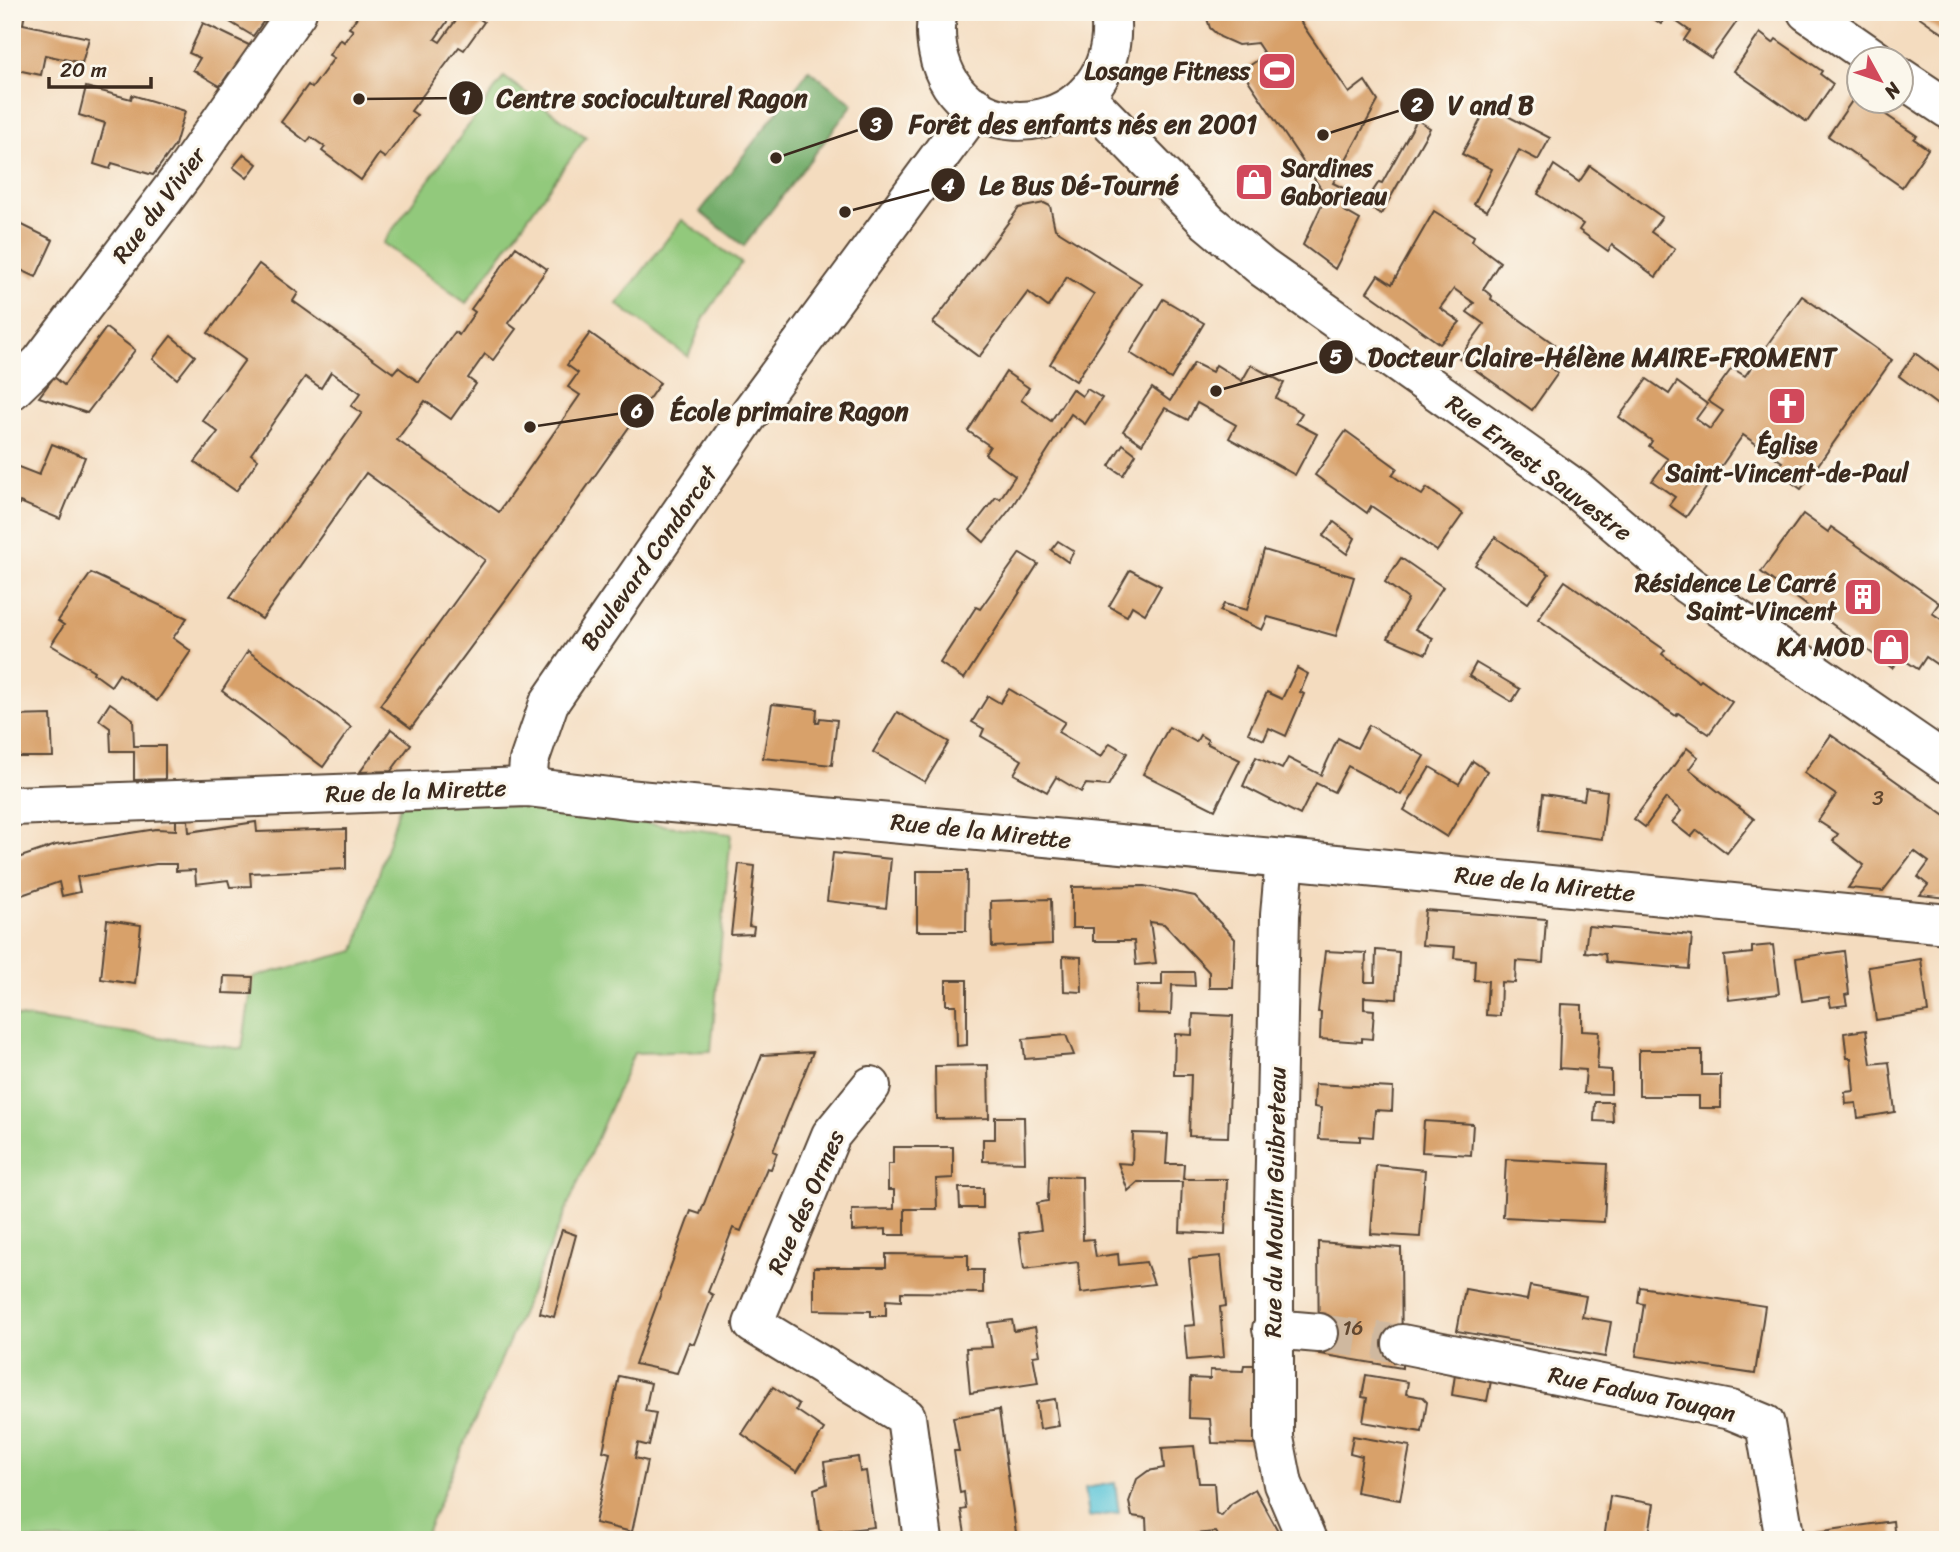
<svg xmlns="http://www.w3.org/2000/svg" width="1960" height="1552" viewBox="0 0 1960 1552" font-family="Sriracha,sans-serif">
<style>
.green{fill:#92c97c;stroke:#667a4d;stroke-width:2}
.forest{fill:#75ad6c;stroke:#586c45;stroke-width:2}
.water{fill:#5dc6d9;stroke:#4c787c;stroke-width:2}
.building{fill:#d8a16b}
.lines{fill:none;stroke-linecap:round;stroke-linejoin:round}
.minor-tunnel{stroke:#cfb89f;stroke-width:38;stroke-dasharray:38 19;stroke-linecap:butt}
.minor-casing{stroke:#574536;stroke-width:42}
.major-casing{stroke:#574536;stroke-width:42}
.minor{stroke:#fff;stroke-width:38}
.major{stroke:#fff;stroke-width:38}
.labels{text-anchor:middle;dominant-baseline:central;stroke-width:6;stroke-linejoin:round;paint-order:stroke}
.number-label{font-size:21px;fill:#624831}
.poi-label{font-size:24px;font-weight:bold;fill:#3b2a1e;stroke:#fbf7ec;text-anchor:end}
.street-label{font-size:24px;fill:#3b2a1e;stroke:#fbf7ec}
.leader{fill:none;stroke:#3b2a1e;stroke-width:2.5}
.callout-dot{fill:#3b2a1e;stroke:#fbf7ec;stroke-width:2.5}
.mark-label{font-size:21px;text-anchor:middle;font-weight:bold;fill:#fff}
.callout-label{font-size:26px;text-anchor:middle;font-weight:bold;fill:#3b2a1e;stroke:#fbf7ec;stroke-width:6;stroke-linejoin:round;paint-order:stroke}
</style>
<rect width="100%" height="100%" fill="#fbf7ec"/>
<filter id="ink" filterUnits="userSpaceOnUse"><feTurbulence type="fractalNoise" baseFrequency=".0143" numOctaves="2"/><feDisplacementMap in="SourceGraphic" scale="14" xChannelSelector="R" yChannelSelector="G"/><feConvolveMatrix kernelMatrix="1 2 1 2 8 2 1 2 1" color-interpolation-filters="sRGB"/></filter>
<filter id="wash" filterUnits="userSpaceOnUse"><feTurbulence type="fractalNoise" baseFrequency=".00686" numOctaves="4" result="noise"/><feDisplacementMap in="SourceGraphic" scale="28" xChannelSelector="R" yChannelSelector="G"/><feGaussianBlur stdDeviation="1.57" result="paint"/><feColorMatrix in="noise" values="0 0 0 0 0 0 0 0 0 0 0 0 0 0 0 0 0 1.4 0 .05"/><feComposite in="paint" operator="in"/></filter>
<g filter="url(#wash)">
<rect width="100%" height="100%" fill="#f4dcbf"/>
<!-- green -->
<g class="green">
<polygon points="504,77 586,137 466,303 383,243"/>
<polygon points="682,220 741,263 704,318 688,357 617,304"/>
<polygon points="404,792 731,834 711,1051 634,1053 423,1540 12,1540 12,1016 242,1049 253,977 355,951"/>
</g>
<!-- forest -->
<polygon class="forest" points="809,70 853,104 744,246 700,212"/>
<!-- water -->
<polygon class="water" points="1115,1483 1119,1513 1089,1517 1085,1488"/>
<g id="blocks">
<!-- building -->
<g class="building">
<polygon points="12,12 25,13 23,24 89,38 82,63 45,55 41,75 12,69"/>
<polygon points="237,12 270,12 253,36 230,22"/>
<polygon points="361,12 454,12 435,39 440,42 462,12 470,12 484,22 464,50 459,47 411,111 417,115 385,158 379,154 361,180 322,151 325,147 311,137 307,142 281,122 308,85 312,88 334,58 329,55 340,39 344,42 353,30 349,28"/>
<polygon points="1205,12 1300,12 1298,18 1349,93 1365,81 1378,101 1333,183 1351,192 1343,210 1360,220 1335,269 1303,245 1326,196 1242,71 1265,55 1257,43 1238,45 1220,37 1210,28"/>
<polygon points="1644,12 1726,12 1738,20 1711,58 1684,40 1690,31 1667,15 1661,24"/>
<polygon points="1912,12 1948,12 1948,37 1921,18"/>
<polygon points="203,23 253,47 235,74 229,73 220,86 193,70 200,58 189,53"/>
<polygon points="1760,33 1773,43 1776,39 1822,71 1820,74 1833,84 1807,122 1734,71"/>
<polygon points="86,87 131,99 132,95 185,111 175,145 153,175 112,163 110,169 94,164 105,123 79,115"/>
<polygon points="1854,98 1868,108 1870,104 1917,136 1914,139 1928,149 1902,187 1828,136"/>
<polygon points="1488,106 1550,138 1538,160 1519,150 1487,211 1474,204 1492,169 1462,154"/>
<polygon points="1417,120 1430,128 1381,214 1366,205 1367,200 1379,182 1382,183"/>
<polygon points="244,154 257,164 247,178 233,167"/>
<polygon points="1554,165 1579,182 1590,166 1662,217 1651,232 1675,249 1656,277 1612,245 1608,251 1579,230 1583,224 1538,194"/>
<polygon points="1044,203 1050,206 1055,229 1141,283 1076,381 1050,364 1094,294 1067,277 1048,307 1028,292 979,357 933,323 1019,208"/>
<polygon points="1434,211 1474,236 1472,241 1500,262 1483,289 1492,296 1491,299 1554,344 1541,361 1558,373 1532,410 1459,358 1484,324 1467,312 1474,303 1454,289 1440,308 1460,322 1440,344 1367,292 1378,275 1392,284"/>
<polygon points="12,220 53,240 36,277 12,266"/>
<polygon points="516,247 547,269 508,323 516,329 493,360 485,354 468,378 476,384 451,419 425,401 397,440 499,512 580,395 568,387 578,373 567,365 590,333 660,383 546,545 411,728 380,705 485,560 366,473 262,619 230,597 362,413 351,406 361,393 331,372 321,388 305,377 251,454 258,460 236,491 195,462 218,432 202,420 245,360 208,333 259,264 298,293 293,301 393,373 398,367 419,382 455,332 459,335 475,312 471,309"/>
<polygon points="1802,296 1892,360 1801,489 1776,471 1782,462 1743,435 1686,517 1669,505 1675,497 1652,481 1668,459 1649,446 1652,441 1619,417 1647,379 1669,394 1677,382 1707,404 1696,419 1710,429 1723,411 1708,401 1732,368 1745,376"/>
<polygon points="1163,299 1204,323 1171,379 1130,353"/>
<polygon points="106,328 135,350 87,413 39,397 54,377 64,385"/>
<polygon points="171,336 195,356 177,379 153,359"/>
<polygon points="1915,353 1948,378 1948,413 1899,376"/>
<polygon points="1194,363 1212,372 1216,365 1242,381 1251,365 1284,383 1276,398 1302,413 1296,423 1317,434 1295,475 1229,438 1236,425 1197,403 1188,420 1165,408 1142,444 1123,431 1152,388 1170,401"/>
<polygon points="1006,372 1029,388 1021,400 1051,421 1072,389 1082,396 1087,389 1102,398 1085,424 1071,414 1011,508 984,542 970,530 996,497 1000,499 1015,476 985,454 990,446 968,431"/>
<polygon points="1346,431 1397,468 1392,475 1409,487 1422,495 1427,488 1463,514 1437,551 1371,506 1367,513 1315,475"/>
<polygon points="52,444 85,457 60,519 20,502 12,520 12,476 16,466 39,475"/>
<polygon points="1123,444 1136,454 1123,475 1109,466"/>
<polygon points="1803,514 1828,532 1831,527 1939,603 1932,613 1948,624 1948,672 1926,657 1918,669 1901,658 1892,668 1761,572"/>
<polygon points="1334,522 1355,538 1347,554 1323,536"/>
<polygon points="1495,537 1549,574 1528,603 1475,565"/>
<polygon points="1058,541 1074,551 1068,562 1051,550"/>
<polygon points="1264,550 1354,577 1336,636 1268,617 1262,630 1220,611 1224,604 1247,610"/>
<polygon points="1020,553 1038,564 964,679 940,663 976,607 980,609"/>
<polygon points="1401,558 1443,587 1415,629 1433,638 1426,654 1388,638 1408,599 1385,582"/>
<polygon points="1130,570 1161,586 1145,614 1132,606 1127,616 1109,606"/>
<polygon points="91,573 187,618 173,638 191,651 157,701 119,674 111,686 93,673 94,671 51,645 64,625 58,621"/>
<polygon points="1565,581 1665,650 1662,654 1699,682 1701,680 1732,702 1709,734 1678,713 1676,716 1538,619"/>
<polygon points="248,651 351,727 323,767 222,691"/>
<polygon points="1476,663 1520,689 1512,702 1469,676"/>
<polygon points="1297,668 1308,674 1300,692 1304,694 1286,736 1269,728 1264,740 1248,733 1267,692 1282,699"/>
<polygon points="1009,689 1065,722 1058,732 1101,757 1110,743 1127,753 1108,786 1086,784 1081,792 1056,777 1047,792 1014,774 1022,760 981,736 984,729 972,722 988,696 1000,703"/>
<polygon points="110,703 133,719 134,746 165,746 165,779 134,780 134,751 111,751 110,728 99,720"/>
<polygon points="772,704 817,709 816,723 819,723 820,718 837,720 832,765 763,758"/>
<polygon points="897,712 949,742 925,782 873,752"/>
<polygon points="51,715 53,757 19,757 19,752 12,752 12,716"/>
<polygon points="1369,725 1424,756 1401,795 1348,766 1334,792 1316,783 1300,815 1243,786 1256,757 1282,769 1288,758 1321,775 1338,738 1357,748"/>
<polygon points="1169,727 1196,742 1200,735 1208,740 1206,743 1240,760 1215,810 1143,774"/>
<polygon points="391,729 411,744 391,771 360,772"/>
<polygon points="1831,735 1948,818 1948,898 1920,895 1928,885 1918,877 1929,862 1914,851 1883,891 1848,888 1864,865 1833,841 1838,834 1818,821 1836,795 1804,773"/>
<polygon points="1687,748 1698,757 1689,769 1754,819 1727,853 1697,830 1691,837 1672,822 1681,811 1666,798 1645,827 1634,819"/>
<polygon points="1473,761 1487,771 1447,837 1404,810 1430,767 1459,784"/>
<polygon points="1586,788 1607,791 1602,839 1539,831 1543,794 1584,800"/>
<polygon points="176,820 188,820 189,832 256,822 257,832 346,829 346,869 250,873 251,886 230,887 228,880 196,884 195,870 176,871 176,864 156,864 77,877 80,892 62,896 59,882 16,897 18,907 12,909 12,860 56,845 156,829 176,830"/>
<polygon points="833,853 891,859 886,908 827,901"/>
<polygon points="739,864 755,866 749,926 754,927 753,934 731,935"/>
<polygon points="917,871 967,871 966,931 917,931"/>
<polygon points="1144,886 1195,896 1235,939 1233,988 1209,988 1209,972 1164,924 1150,922 1156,963 1136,965 1134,941 1093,941 1093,928 1072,928 1072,887"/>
<polygon points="1051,899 1052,944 992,947 991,901"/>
<polygon points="1425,910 1546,919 1543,963 1516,961 1515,983 1501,982 1500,1016 1486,1015 1488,981 1474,980 1475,960 1454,958 1455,947 1422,945"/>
<polygon points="107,920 141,925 135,984 101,979"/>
<polygon points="1588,926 1692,935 1689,969 1606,962 1605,954 1585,952"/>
<polygon points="1773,945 1779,994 1729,1000 1724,956 1752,953 1752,947"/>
<polygon points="1376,950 1399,952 1397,999 1364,997 1364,1009 1374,1010 1372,1039 1362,1038 1362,1042 1320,1039 1321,1012 1318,1012 1325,951 1366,953 1365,982 1375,982"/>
<polygon points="1844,951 1849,994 1845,995 1847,1005 1831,1007 1829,997 1802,1001 1796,958"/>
<polygon points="1063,956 1081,957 1082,992 1064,991"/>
<polygon points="1921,959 1928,1012 1876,1020 1868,967"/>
<polygon points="1162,972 1194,972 1195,986 1172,985 1171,1014 1136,1013 1137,985 1162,985"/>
<polygon points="224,976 253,977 252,994 223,993"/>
<polygon points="946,980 967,980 967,1045 957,1046 956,1005 946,1005"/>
<polygon points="1561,1004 1582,1005 1582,1031 1599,1032 1597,1069 1611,1070 1611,1094 1584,1093 1586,1070 1559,1068"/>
<polygon points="1193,1014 1233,1016 1228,1137 1189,1136 1191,1075 1174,1075 1175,1034 1192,1035"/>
<polygon points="1866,1030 1871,1064 1889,1062 1895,1112 1858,1118 1856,1103 1846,1104 1845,1092 1854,1091 1851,1058 1847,1058 1844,1033"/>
<polygon points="1066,1035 1074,1055 1025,1059 1023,1039"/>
<polygon points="1639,1050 1702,1050 1702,1075 1721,1075 1721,1108 1699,1108 1699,1096 1639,1096"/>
<polygon points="813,1052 773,1151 777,1153 771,1169 767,1168 741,1231 733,1228 708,1292 713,1295 694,1344 689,1342 677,1373 635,1364 691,1211 700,1214 762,1055"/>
<polygon points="988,1065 989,1118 936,1119 935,1066"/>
<polygon points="1315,1084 1393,1088 1392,1111 1375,1110 1373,1137 1360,1136 1360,1141 1319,1139 1321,1108 1314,1107"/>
<polygon points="1595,1102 1612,1102 1613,1122 1594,1121"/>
<polygon points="995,1117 1024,1117 1025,1162 983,1161 983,1139 995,1139"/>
<polygon points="1424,1121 1473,1124 1471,1155 1422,1152"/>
<polygon points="1133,1133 1168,1134 1166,1164 1184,1164 1183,1179 1227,1179 1225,1234 1180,1232 1182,1182 1138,1182 1128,1191 1118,1163 1132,1164"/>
<polygon points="893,1147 953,1147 953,1178 936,1179 937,1209 905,1209 905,1235 886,1235 886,1229 852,1231 852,1210 894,1209 894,1190 888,1190 888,1164 893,1164"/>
<polygon points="1506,1159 1607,1164 1604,1222 1503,1217"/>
<polygon points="1376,1165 1425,1170 1420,1237 1371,1234"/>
<polygon points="1049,1176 1082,1177 1083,1240 1093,1239 1096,1257 1118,1254 1119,1265 1146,1262 1154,1284 1081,1293 1078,1262 1024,1269 1019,1233 1041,1230 1037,1203 1048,1201"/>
<polygon points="959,1188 983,1188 983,1208 960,1208"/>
<polygon points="562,1230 576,1235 554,1317 540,1313 555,1250"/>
<polygon points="1318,1242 1401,1248 1402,1368 1319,1354"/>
<polygon points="886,1254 968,1255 968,1270 983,1270 983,1293 901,1292 901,1301 886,1300 886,1316 871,1316 871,1311 814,1310 814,1267 886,1267"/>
<polygon points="1221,1256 1226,1306 1220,1307 1224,1357 1187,1360 1184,1326 1195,1325 1189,1259"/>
<polygon points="1530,1286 1586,1296 1582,1317 1611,1322 1605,1357 1457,1331 1465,1289 1527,1300"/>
<polygon points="1640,1287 1765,1306 1755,1374 1636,1356 1644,1304 1638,1303"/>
<polygon points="1012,1320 1014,1331 1035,1327 1040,1355 1033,1356 1038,1383 970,1393 966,1348 992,1347 988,1323"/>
<polygon points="1244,1365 1254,1365 1254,1444 1212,1443 1210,1419 1189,1418 1190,1378 1210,1379 1210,1370 1243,1371"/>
<polygon points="1366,1375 1408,1382 1406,1394 1422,1397 1427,1402 1422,1432 1363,1422 1367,1398 1362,1397"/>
<polygon points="1455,1375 1491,1381 1487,1401 1452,1395"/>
<polygon points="619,1376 651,1383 645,1411 656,1413 649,1446 638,1443 635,1458 647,1461 632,1532 595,1523 610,1453 603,1451"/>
<polygon points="773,1387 799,1404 796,1410 824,1429 797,1472 742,1434"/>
<polygon points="1055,1399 1059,1426 1040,1429 1036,1402"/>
<polygon points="999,1410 1017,1540 966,1540 961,1510 966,1509 964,1492 960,1493 954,1451 959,1451 953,1417"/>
<polygon points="1353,1436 1410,1446 1400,1500 1356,1492 1362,1456 1350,1453"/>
<polygon points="1194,1446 1199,1483 1214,1483 1216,1513 1221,1516 1231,1504 1255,1489 1283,1540 1221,1540 1216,1532 1147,1538 1146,1518 1132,1516 1129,1502 1137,1479 1148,1471 1164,1468 1162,1448"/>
<polygon points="858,1457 860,1472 866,1471 874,1527 824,1533 819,1530 814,1489 827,1484 824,1462"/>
<polygon points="1610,1496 1654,1504 1648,1540 1604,1540"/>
<polygon points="1893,1521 1895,1540 1817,1540 1816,1532"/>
</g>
</g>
</g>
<g filter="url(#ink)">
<use href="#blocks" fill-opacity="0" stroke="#574536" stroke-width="2"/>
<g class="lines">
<!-- minor-tunnel -->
<polyline class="minor-tunnel" points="1319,1333 1402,1344"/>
<!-- minor casing -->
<g class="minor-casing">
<g id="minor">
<polyline points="1807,12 1876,60"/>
<polyline points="1900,77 1948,109"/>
<polyline points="12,390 41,362 185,172 297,12"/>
<polyline points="527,787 529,761 549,703 747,417 976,107"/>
<polyline points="12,806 527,787 627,799 1285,859 1948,924"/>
<polyline points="1285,859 1280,915 1274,1209 1274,1438 1283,1484 1307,1540"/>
<polyline points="871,1086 831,1135 753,1324 906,1417 923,1540"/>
<polyline points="1272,1329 1319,1333"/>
<polyline points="1402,1344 1731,1410 1765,1424 1785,1540"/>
</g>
</g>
<!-- major casing -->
<g class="major-casing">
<g id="major">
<path d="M938,12c-4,16 -2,32 2,48 30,101 186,70 170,-48"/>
<polyline points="1085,96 1208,222 1263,268 1577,490 1688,585 1948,764"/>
</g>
</g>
<!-- minor -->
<use href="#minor" class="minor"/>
<!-- major -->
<use href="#major" class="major"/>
</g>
</g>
<!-- icons -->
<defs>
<g id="stadium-square" transform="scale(2.0125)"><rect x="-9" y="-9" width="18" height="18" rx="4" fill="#d1495b" stroke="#fbf7ec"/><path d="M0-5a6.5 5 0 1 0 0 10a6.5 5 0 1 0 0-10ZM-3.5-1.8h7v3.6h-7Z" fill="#fff"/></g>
<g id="shop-square" transform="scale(2.0125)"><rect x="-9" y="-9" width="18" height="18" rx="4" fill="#d1495b" stroke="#fbf7ec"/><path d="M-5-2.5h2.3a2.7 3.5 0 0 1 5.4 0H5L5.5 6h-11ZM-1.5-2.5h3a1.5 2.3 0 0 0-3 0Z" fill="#fff"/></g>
<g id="church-square" transform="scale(2.0125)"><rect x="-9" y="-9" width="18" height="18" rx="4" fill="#d1495b" stroke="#fbf7ec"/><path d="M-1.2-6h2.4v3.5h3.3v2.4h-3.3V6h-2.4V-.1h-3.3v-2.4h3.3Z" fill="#fff"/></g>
<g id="building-square" transform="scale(2.0125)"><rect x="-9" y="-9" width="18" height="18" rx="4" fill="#d1495b" stroke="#fbf7ec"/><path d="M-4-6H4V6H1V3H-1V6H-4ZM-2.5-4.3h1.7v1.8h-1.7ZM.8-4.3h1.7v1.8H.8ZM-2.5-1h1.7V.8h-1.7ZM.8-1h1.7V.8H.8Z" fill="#fff"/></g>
</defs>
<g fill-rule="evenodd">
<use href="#stadium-square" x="1277" y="71"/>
<use href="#shop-square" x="1254" y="182"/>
<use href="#church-square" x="1787" y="406"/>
<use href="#building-square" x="1863" y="597"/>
<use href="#shop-square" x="1891" y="647"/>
</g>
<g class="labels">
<!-- number labels -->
<g class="number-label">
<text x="1878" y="798">3</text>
<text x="1353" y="1328">16</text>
</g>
<!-- poi labels -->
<g class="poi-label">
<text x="1250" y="71">Losange Fitness</text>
<text x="1281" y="168" text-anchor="start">Sardines<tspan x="1281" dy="28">Gaborieau</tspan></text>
<text x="1787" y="445" text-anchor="middle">Église<tspan x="1787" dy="28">Saint-Vincent-de-Paul</tspan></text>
<text x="1836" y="583">Résidence Le Carré<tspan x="1836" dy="28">Saint-Vincent</tspan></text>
<text x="1864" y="647">KA MOD</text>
</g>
<!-- street labels -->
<g class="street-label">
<text transform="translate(159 205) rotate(-53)">Rue du Vivier</text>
<text transform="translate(1539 468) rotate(37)">Rue Ernest Sauvestre</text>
<text transform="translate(649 558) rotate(-55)">Boulevard Condorcet</text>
<text transform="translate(416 791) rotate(-2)">Rue de la Mirette</text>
<text transform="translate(981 831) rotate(6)">Rue de la Mirette</text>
<text transform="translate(1545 884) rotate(6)">Rue de la Mirette</text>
<text transform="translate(806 1202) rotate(-66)">Rue des Ormes</text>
<text transform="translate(1275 1202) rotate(-89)">Rue du Moulin Guibreteau</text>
<text transform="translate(1642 1394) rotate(12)">Rue Fadwa Touqan</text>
</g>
</g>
<!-- callouts -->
<path class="leader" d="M359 99L466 98M1323 135L1417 105M776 158L876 124M845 212L948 185M1216 391L1336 357M530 427L637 411"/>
<g class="callout-dot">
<circle cx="359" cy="99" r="7"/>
<circle cx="1323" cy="135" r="7"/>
<circle cx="776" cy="158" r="7"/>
<circle cx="845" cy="212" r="7"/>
<circle cx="1216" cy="391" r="7"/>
<circle cx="530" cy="427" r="7"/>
<circle cx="466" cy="98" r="18"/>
<circle cx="1417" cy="105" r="18"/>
<circle cx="876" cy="124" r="18"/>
<circle cx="948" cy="185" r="18"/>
<circle cx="1336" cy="357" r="18"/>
<circle cx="637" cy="411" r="18"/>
</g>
<g class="mark-label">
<text x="466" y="105">1</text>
<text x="1417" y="112">2</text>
<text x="876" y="132">3</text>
<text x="948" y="193">4</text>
<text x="1336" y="364">5</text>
<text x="637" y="418">6</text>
</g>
<g class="callout-label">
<text x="652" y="107">Centre socioculturel Ragon</text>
<text x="1491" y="114">V and B</text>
<text x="1083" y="133">Forêt des enfants nés en 2001</text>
<text x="1079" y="194">Le Bus Dé-Tourné</text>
<text x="1602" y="366">Docteur Claire-Hélène MAIRE-FROMENT</text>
<text x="789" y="420">École primaire Ragon</text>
</g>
<!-- margin -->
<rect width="1960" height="1552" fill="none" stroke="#fbf7ec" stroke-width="42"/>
<!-- north arrow -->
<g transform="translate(1880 80) rotate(130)"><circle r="33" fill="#fbf7ec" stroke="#aea59a" stroke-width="2"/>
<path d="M0-5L12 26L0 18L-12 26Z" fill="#d1495b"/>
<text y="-10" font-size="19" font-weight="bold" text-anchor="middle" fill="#3b2a1e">N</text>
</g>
<!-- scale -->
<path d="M49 77v10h102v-10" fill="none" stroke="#3b2a1e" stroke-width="3.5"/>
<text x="60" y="77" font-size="21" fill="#3b2a1e" stroke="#fbf7ec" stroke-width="5" paint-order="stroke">20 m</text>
</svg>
